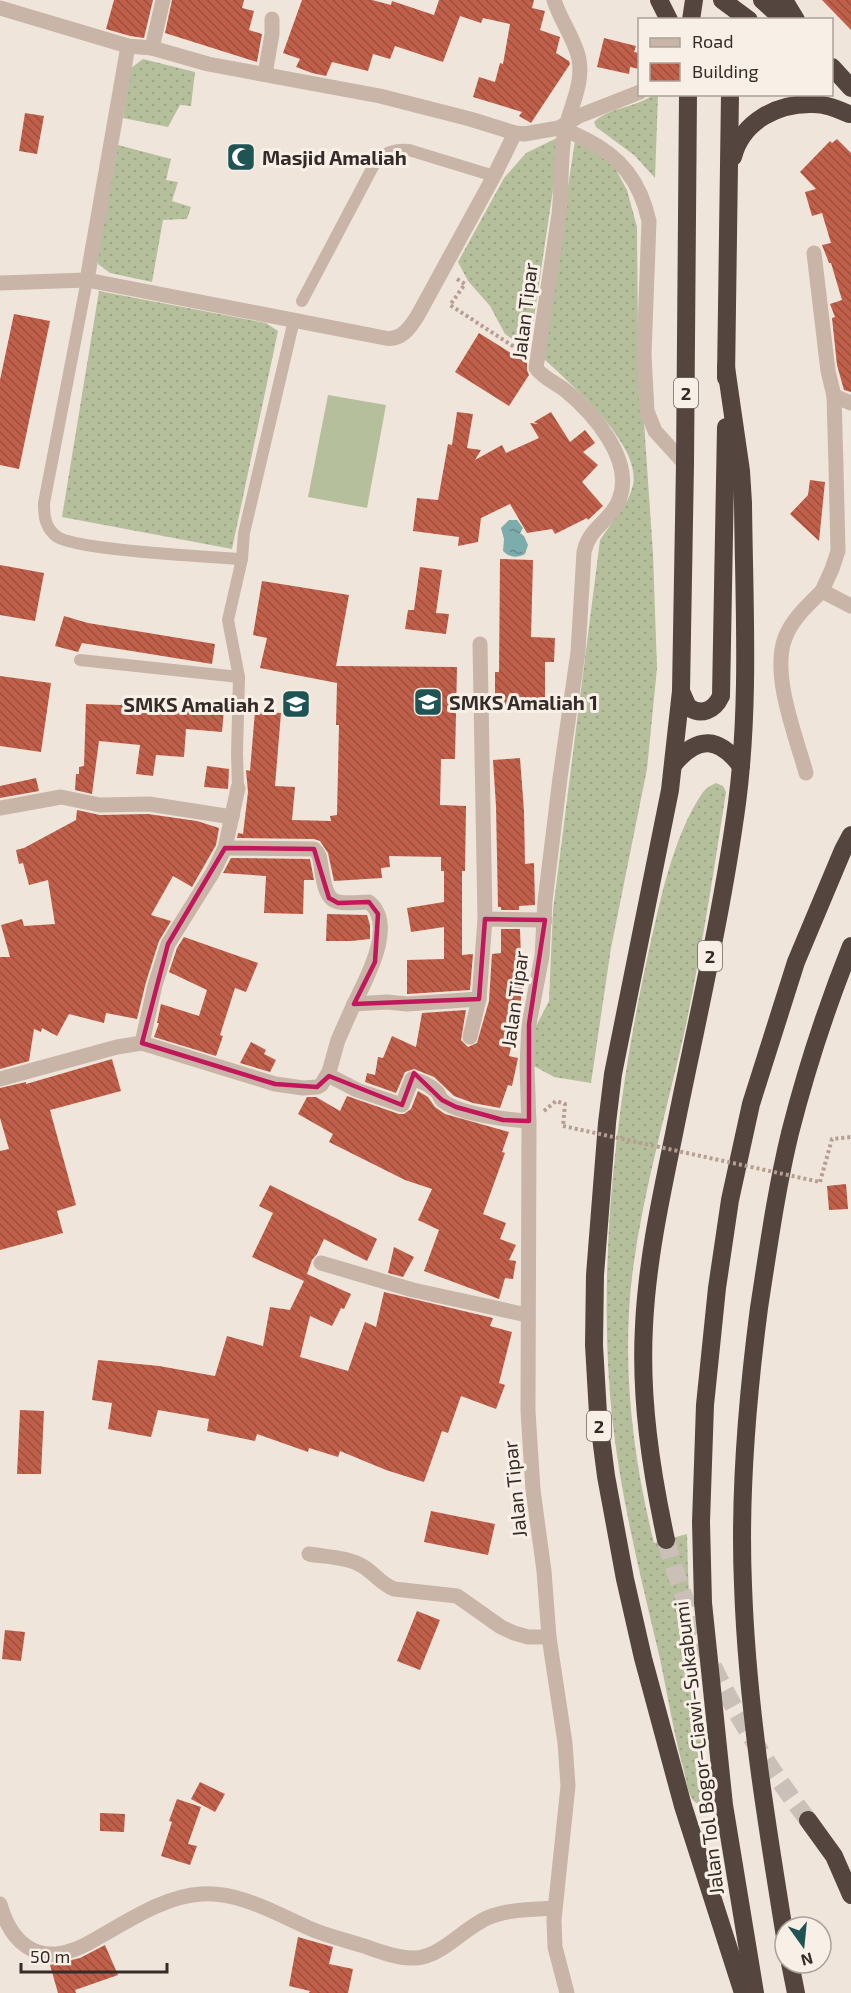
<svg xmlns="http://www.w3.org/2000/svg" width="851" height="1993" viewBox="0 0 851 1993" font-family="'Exo 2',sans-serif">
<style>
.grass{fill:url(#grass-dots)}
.pitch{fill:#b5bf9c}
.water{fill:url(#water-ripples)}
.building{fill:url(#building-back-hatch)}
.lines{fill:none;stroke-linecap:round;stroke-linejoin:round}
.highway-tunnel{stroke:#cbc0b7;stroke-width:18;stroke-dasharray:18 9;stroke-linecap:butt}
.path{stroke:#b49f92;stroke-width:4;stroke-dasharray:3 3;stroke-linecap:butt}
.lane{stroke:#c8b5a8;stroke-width:12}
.street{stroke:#c8b5a8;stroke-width:15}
.highway{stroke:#55453f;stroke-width:18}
.path-bridge{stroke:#b49f92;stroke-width:4;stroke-dasharray:3 3;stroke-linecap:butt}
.marked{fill:none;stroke:#c2185b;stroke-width:4.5;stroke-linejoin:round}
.labels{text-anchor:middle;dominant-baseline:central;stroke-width:6;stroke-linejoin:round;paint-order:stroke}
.shield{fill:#f8f0e7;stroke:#706661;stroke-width:1.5}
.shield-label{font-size:18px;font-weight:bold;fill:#352b28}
.poi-label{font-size:20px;font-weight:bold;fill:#352b28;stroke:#f8f0e7;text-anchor:start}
.street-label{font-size:20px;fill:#352b28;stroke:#f8f0e7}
</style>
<defs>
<pattern id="grass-dots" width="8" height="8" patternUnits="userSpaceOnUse" patternTransform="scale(1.5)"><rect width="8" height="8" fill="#b5bf9c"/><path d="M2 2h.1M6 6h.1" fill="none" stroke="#9ca486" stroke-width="1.8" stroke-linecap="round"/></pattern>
<pattern id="water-ripples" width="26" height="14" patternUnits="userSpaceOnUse" patternTransform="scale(1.5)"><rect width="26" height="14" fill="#7cacab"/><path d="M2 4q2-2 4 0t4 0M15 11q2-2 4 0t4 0" fill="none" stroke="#668c8b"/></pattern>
<pattern id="building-back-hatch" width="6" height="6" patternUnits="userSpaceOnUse" patternTransform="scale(1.5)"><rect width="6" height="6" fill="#c0604a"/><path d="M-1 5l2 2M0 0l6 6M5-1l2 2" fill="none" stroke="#9d4f3e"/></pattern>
</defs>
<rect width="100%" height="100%" fill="#f0e5db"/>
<!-- grass -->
<g class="grass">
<polygon points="143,59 195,72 191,106 180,105 168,127 123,118 131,68"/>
<path d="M653,95h5l-3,83 -21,-23 -38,-28 -2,-5c16,-15 41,-14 59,-27z"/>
<polygon points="561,136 529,351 505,334 490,306 468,281 458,262 504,178 526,153"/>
<path d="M575,141l35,18 17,31 10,37 1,108 15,219 4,114 -10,101 -36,179 -20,135 -37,-6 -20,-11 -1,-34 16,-31 4,-91 47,-370c11,-18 28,-33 33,-55 9,-41 -64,-102 -91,-128z"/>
<polygon points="118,145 171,159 166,180 178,182 172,201 191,207 187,219 163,220 152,282 110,273 98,264 98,249"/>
<polygon points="99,291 266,323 278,331 232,549 62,517"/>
<path d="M716,783l7,3 3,6c-12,78 -24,156 -40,233 -18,81 -42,162 -53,244 -12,91 -1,185 21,274l33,-9c2,89 7,177 24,265l-13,5c-3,-2 -6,-4 -7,-7 -4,-7 -5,-18 -7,-26 -10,-36 -16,-74 -24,-112 -18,-77 -38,-155 -47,-234 -17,-150 2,-319 34,-466 12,-53 25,-122 56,-167l5,-5z"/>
</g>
<!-- pitch -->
<polygon class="pitch" points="328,395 386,405 367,508 308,497"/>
<!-- water -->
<path class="water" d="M509,520h8l6,8 -3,5 4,3 4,9 -3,9c-8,4 -15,4 -22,-3l1,-12 -3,-11z"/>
<!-- building -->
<g class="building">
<polygon points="114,0 153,0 144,38 130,36 106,29"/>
<polygon points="172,0 244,0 242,8 254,11 249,30 262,34 257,62 165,33"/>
<polygon points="302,0 372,0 391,5 392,1 434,15 439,0 534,0 532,8 545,11 540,30 560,37 556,53 569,61 570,64 531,123 519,116 522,112 473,97 479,77 495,82 500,63 503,64 510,24 483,18 481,23 460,16 443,62 395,46 390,59 373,54 368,71 332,62 326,76 312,73 296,67 300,59 283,53"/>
<polygon points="822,0 851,0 851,30"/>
<polygon points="604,38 636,46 634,52 639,53 639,69 630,67 629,74 597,67"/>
<polygon points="25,113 44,116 37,154 19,151"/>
<polygon points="837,139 851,153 851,392 844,390 837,365 832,318 835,317 830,304 842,300 831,263 829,263 822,245 831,243 822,213 812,216 805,192 816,189 800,172 830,141 832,143"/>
<polygon points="14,314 50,321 19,469 0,465 0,380"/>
<polygon points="479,333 527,363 527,370 529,375 509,406 455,372"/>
<polygon points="457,412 473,414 467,448 481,450 475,460 502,445 506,453 539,438 530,423 538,424 534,422 551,412 570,442 585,430 595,443 583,452 598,465 582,482 603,506 588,520 587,518 555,534 552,529 527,533 510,504 481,518 478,542 458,546 459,537 413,531 417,498 438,500 448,444 452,445"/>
<polygon points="810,480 825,482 819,541 790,514 808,495"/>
<polygon points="500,559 533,560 531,637 555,638 554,662 545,662 545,708 495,708 495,672 499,672"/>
<polygon points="0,565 44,573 35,621 0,615"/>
<polygon points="420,567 442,570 436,613 449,614 446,634 405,629 408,610 414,610"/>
<polygon points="262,581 349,595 336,666 457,667 455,759 441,759 440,805 466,806 465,871 462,871 462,955 473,954 470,990 407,994 407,960 444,959 444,927 411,932 407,908 444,902 444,871 441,871 441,857 389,856 390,867 381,868 382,878 334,881 328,853 320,841 314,839 237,838 238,833 243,834 248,792 246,770 250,771 255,711 281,713 275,786 295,787 292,820 331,821 330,816 337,815 339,725 336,725 337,683 260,668 267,638 253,635"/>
<polygon points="64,616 88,623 215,644 212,664 82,643 78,652 55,646"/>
<polygon points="0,676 51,683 41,752 0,746"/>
<polygon points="122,703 224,709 222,732 186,729 184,757 156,755 153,776 136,774 140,745 99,741 92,794 75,790 76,774 79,774 79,767 84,766 86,704 121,705"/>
<polygon points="520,758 524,811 525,864 534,863 535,905 519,906 519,910 501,910 501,907 498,907 496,806 493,760"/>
<polygon points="207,766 229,769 228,789 204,787"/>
<polygon points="36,778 39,791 0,798 0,786"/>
<polygon points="77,810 100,815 148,814 197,821 219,828 216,845 192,887 173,876 151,915 171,921 159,941 146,982 137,1019 106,1013 104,1023 69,1014 57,1036 42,1028 41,1032 34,1029 29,1061 0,1069 0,957 10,957 1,925 22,919 24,926 55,924 48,880 29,885 23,863 19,864 16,850 24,848 76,820"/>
<polygon points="231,858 310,859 314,880 304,880 303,914 264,913 266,876 223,873"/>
<polygon points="327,914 367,915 370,925 370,939 351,941 326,941"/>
<polygon points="501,929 520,929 522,989 520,1009 509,1056 518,1058 517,1063 512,1086 508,1085 500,1108 473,1103 454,1096 434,1077 414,1069 405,1072 396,1093 365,1082 367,1073 375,1075 378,1057 383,1058 392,1036 416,1047 422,1013 466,1010 461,1040 468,1047 477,1043 489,1001 492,954 501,953"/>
<polygon points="184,937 258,963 246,992 235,988 220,1035 223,1036 216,1056 154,1037 159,1023 157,1023 161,1004 199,1016 207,990 169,972 177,948"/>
<polygon points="251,1042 266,1050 264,1054 276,1060 270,1072 240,1063"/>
<polygon points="112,1059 121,1091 50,1110 76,1205 57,1211 63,1233 0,1250 0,1151 9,1149 0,1118 0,1088 26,1082 26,1084"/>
<polygon points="418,1091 428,1097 435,1107 445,1114 509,1132 502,1152 505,1153 483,1214 506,1223 500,1239 516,1245 509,1260 516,1261 513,1279 505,1278 499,1299 424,1271 439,1230 418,1220 432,1189 405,1180 329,1142 333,1134 298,1114 307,1097 316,1097 340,1111 347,1096 399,1114 404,1114 411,1109"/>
<polygon points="846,1184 848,1209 829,1210 827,1186"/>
<polygon points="270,1185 377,1239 367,1261 324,1239 317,1254 312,1260 307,1274 351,1294 344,1309 341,1308 332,1326 310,1316 300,1357 348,1371 365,1322 376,1327 384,1292 493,1318 490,1326 512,1332 499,1383 505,1385 496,1409 461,1396 448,1433 442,1431 424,1482 386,1470 340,1451 338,1457 309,1448 308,1452 257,1434 255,1441 207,1431 209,1419 158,1410 151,1437 108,1429 112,1403 92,1400 98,1360 159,1366 215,1376 227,1336 263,1346 270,1307 290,1310 304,1281 252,1257 273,1213 259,1206"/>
<polygon points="394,1247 414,1257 403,1277 388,1273"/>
<polygon points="20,1410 44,1411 41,1474 17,1474"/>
<polygon points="431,1511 495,1524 488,1555 424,1542"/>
<polygon points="417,1611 440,1620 420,1670 397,1661"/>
<polygon points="5,1630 25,1632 21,1661 2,1659"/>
<polygon points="200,1782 225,1794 215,1812 191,1799"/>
<polygon points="177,1799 201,1807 188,1844 197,1846 190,1865 161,1856 172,1822 169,1821"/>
<polygon points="100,1813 125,1814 124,1832 100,1831"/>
<polygon points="298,1937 333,1947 329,1964 353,1969 348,1993 309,1993 310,1991 289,1986"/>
<polygon points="105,1945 118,1975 75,1990 76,1993 58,1993 50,1965 80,1958"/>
</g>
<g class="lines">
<!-- highway-tunnel -->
<path class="highway-tunnel" d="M666,1540c29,105 76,193 142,280"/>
<!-- path -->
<g class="path">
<polyline points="457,279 465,284 450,305 522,352"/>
<polyline points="544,1111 556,1101 565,1104 563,1126"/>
<polyline points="820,1182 832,1139 851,1137"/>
</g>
<!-- lane -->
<g class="lane">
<path d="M87,280l-43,223c0,13 1,24 12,33 17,14 154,21 186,23"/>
<path d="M302,301l74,-140c10,-9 19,-12 33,-11l85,26"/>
<polyline points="80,660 239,677"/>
<polyline points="238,788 237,753 239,677 228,620 242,559 244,533 294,320"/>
</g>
<!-- street -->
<g class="street">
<path d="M554,0c6,20 21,39 25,59 5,27 -11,51 -15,77 -4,26 -2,52 -5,78l-23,154c7,10 20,15 29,22 28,23 70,70 54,110 -8,21 -30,27 -35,52l-6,100 -18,126 -15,123 -3,55 -13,68 -2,42 2,59 -1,286 5,79 11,81 5,66 16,106 3,43 -14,134 1,27 12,46"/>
<polyline points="0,8 128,46 152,48 208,64 380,96 470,119 515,133 524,134 559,128 579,116 640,92"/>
<polyline points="152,48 163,0"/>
<polyline points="265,74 272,34 272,19"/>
<path d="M559,128c9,2 17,7 26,11 36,18 55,42 64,82l-5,134 3,56 8,20 30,33"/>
<polyline points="814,253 828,371 834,396 836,467 838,551 832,569 822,591"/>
<polyline points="87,280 128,46"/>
<path d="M0,283l87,-3 298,58c16,3 25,-10 33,-23l76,-139 21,-43"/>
<polyline points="834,396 851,403"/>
<path d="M806,773c-10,-37 -35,-98 -21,-135 7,-19 23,-33 37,-47l29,15"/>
<polyline points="0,808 61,797 100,805 149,804 232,817"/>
<path d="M225,848l89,1c6,5 6,10 7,17 6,40 10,38 48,36 28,23 -3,77 -15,102"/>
<polyline points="485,919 545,920"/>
<polyline points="470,1037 479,999 485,919 480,644"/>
<polyline points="142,1043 155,985 168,944 213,872 225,848 238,788"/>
<path d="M328,1075l29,15 45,15 10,-26c10,2 17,5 25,13 2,2 3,6 5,8 15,14 66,20 87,21"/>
<polyline points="0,1079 117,1047 142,1043 275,1084 303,1088 317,1087 321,1085 329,1072 338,1040 354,1004 387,1002 407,1004 479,999"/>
<polyline points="321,1263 413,1290 527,1315"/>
<path d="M309,1554c17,3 40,3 55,13 11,7 17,17 30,22l63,7 44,31 13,6 14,4h21"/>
<path d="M0,1904c10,36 34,60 73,46 10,-3 19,-9 28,-14 30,-17 65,-40 100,-42 40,-3 79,22 115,37 16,6 32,10 48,15 17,6 35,13 53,12 25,-2 47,-30 70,-40 20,-9 45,-8 67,-10"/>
</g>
<!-- highway -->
<g class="highway">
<polyline points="659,0 669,20"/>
<polyline points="722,0 749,20"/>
<polyline points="762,0 784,20"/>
<polyline points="784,0 796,20"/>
<polyline points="691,20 694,0"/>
<polyline points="832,67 851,88"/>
<polyline points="688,94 685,464 681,691 670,790 613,1074 607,1123 595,1275 594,1345 598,1414 606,1476 625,1579 643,1658 683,1806 743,1993"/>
<path d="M733,157c9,-36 45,-54 80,-53 13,0 24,5 36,10"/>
<polyline points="726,378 730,94"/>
<path d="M681,691l7,16c13,9 26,4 33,-11l5,-269"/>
<path d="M674,764c24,-29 45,-27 67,2"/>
<path d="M666,1540c-15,-70 -26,-142 -22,-214 3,-65 17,-129 30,-192 22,-110 48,-220 63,-331 13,-100 7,-201 6,-300l-2,-32 -15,-104"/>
<polyline points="808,1820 834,1856 851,1895"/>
<path d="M785,1937c-19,-117 -38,-233 -42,-352 -4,-92 4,-185 16,-277 9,-58 17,-117 31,-175 16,-63 37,-127 61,-187"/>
<polyline points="790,1963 796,1993"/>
<polyline points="755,1993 724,1805 703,1603 701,1522 705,1405 717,1288 730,1200 751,1104 796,962 843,850 851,835"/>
</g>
<!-- path-bridge -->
<polyline class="path-bridge" points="563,1126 820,1182"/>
</g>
<!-- marked area -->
<path class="marked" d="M225,848l89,1 15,49 9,5 31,-1 9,12 -3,48 -21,42 125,-5 6,-80 60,1 -16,104v97l-26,-1 -47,-13 -14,-7 -28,-27 -12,32 -73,-29 -12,11 -42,-3 -133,-41 26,-99z"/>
<!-- icons -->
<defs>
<g id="mosque-square" transform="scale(1.5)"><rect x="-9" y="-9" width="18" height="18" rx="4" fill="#1f5454" stroke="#f8f0e7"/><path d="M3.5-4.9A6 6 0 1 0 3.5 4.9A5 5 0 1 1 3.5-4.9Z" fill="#fff"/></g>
<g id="school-square" transform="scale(1.5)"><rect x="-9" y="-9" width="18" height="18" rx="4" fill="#1f5454" stroke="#f8f0e7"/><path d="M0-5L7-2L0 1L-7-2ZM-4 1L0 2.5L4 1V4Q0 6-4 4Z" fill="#fff"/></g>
</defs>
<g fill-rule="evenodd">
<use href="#mosque-square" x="241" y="157"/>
<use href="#school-square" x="428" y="702"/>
<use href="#school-square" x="296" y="704"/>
</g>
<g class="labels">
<!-- shield labels -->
<g class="shield">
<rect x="674" y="378" width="24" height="30" rx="4.5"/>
<rect x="698" y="941" width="24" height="30" rx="4.5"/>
<rect x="587" y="1411" width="24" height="30" rx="4.5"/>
</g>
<g class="shield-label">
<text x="686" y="393">2</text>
<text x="710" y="956">2</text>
<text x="599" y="1426">2</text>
</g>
<!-- poi labels -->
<g class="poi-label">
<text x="262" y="157">Masjid Amaliah</text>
<text x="449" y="702">SMKS Amaliah 1</text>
<text x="275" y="704" text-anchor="end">SMKS Amaliah 2</text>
</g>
<!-- street labels -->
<g class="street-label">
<text transform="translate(524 311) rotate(-83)">Jalan Tipar</text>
<text transform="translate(514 999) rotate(-82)">Jalan Tipar</text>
<text transform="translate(514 1489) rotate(-96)">Jalan Tipar</text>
<text transform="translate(698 1748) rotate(-97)">Jalan Tol Bogor–Ciawi–Sukabumi</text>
</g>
</g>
<!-- legend -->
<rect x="638" y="18" width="195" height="78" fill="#f8f0e7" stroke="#aaa19b" stroke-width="1.5"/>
<rect x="650" y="38" width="30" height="9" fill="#c8b5a8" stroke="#aaa19b" stroke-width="1.5"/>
<text x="692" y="48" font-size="18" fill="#352b28">Road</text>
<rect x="650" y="63" width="30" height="18" fill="url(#building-back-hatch)" stroke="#aaa19b" stroke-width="1.5"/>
<text x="692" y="78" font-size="18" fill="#352b28">Building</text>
<!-- north arrow -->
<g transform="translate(803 1945) rotate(165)"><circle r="28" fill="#f8f0e7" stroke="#aaa19b" stroke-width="1.5"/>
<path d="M0-4.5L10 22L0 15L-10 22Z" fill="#1f5454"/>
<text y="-9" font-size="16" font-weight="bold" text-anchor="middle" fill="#352b28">N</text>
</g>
<!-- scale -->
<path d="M21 1963v9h146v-9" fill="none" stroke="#352b28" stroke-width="3"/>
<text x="30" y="1963" font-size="18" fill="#352b28" stroke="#f8f0e7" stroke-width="4.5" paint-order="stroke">50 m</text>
</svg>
